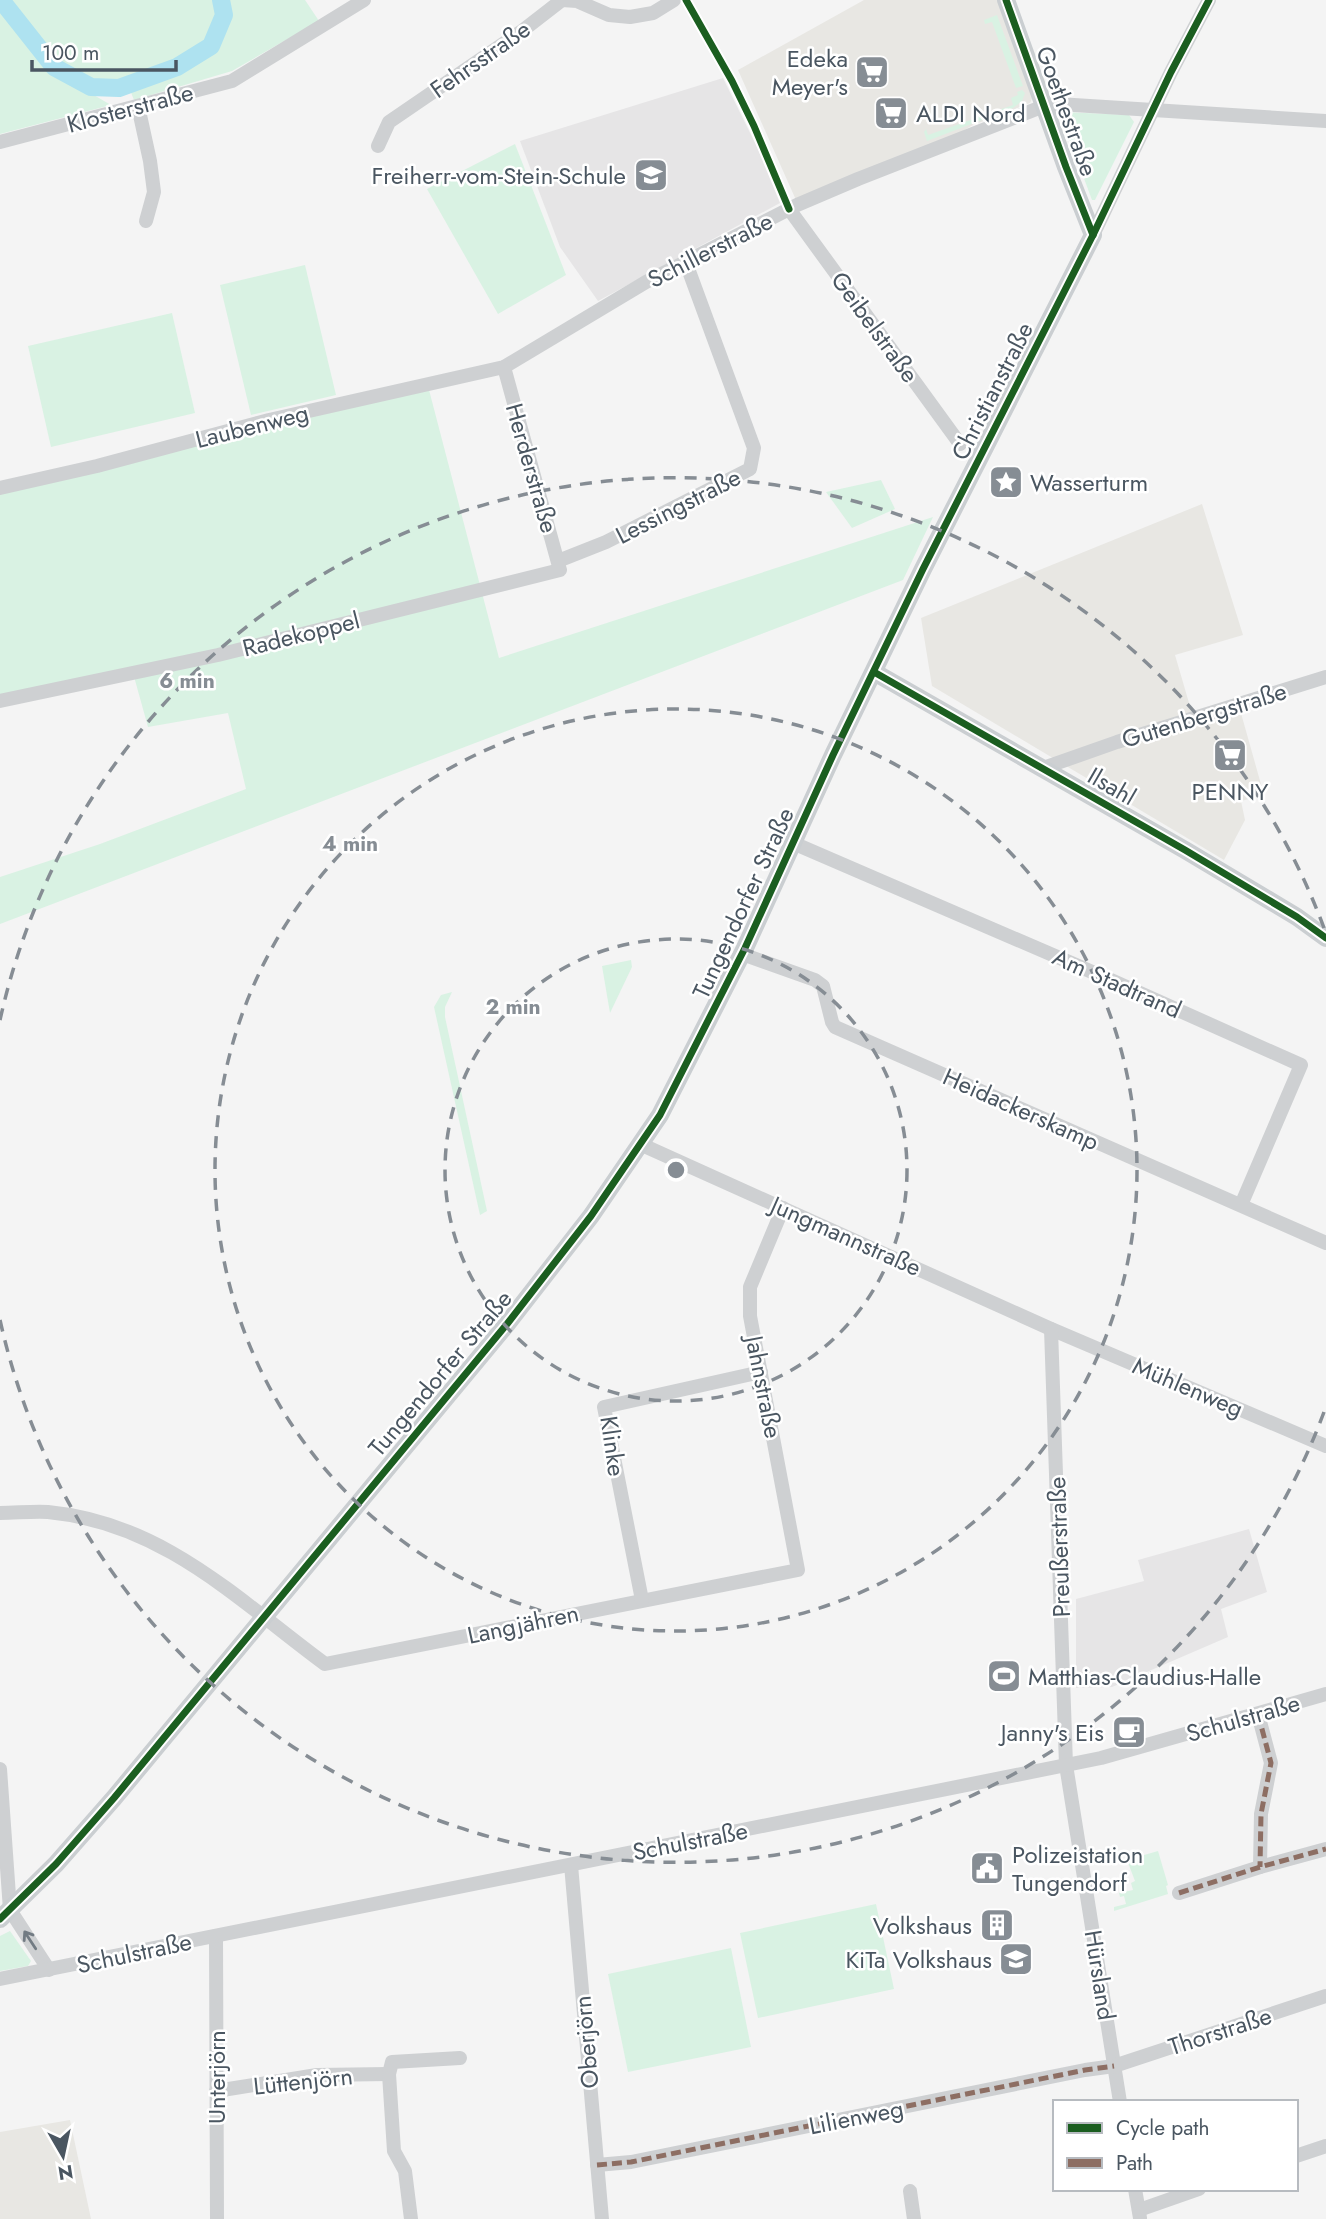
<svg xmlns="http://www.w3.org/2000/svg" width="1326" height="2219" viewBox="0 0 1326 2219" font-family="Jost,sans-serif">
<style>
.commercial{fill:#e8e7e3}
.education{fill:#e6e5e6}
.green{fill:#d9f2e3}
.lines{fill:none;stroke-linecap:round;stroke-linejoin:round}
.river{stroke:#aee2f0;stroke-width:18}
.minor{stroke:#ced0d2;stroke-width:14}
.major{stroke:#caced1;stroke-width:18}
.quiet{stroke:#8d6e63;stroke-width:5;stroke-dasharray:10 5;stroke-linecap:butt}
.cycleway-casing{stroke:#fff;stroke-width:11}
.cycleway{stroke:#1b5e20;stroke-width:7}
.oneway{stroke:#727b83}
.ring{fill:none;stroke:#868d94;stroke-width:3.5;stroke-dasharray:12 9}
.labels{text-anchor:middle;dominant-baseline:central;stroke-width:5;stroke-linejoin:round;paint-order:stroke}
.poi-label{font-size:24px;fill:#4a5661;stroke:#fff;text-anchor:end}
.street-label{font-size:24px;fill:#4a5661;stroke:#fff}
.centre{fill:#868d94;stroke:#fff;stroke-width:3.5}
.ring-label{font-size:21px;text-anchor:middle;font-weight:bold;fill:#868d94;stroke:#fff;stroke-width:5;stroke-linejoin:round;paint-order:stroke}
</style>
<rect width="100%" height="100%" fill="#f4f4f4"/>
<!-- commercial -->
<g class="commercial">
<polygon points="864,0 1000,0 1034,94 1030,103 973,125 949,139 796,200 738,70"/>
<polygon points="1202,504 1243,635 1175,655 1194,720 1239,706 1264,795 1241,801 1245,820 1224,860 932,686 921,618"/>
<polygon points="70,2120 91,2219 0,2219 0,2132"/>
</g>
<!-- education -->
<g class="education">
<polygon points="723,78 757,147 780,203 598,301 560,247 520,141"/>
<polygon points="1249,1529 1267,1592 1221,1609 1228,1637 1112,1687 1076,1688 1076,1599 1144,1581 1138,1560"/>
</g>
<!-- green -->
<g class="green">
<polygon points="0,0 305,0 319,21 232,71 134,100 130,90 92,94 111,105 0,134"/>
<polygon points="997,15 1023,86 1016,88 992,22 985,24 984,20"/>
<polygon points="1022,90 1025,93 1022,101 1013,108 927,141 924,132 926,129 928,135 1013,105 1011,98 1018,95 1017,92"/>
<polygon points="1063,112 1129,115 1134,122 1095,200 1092,200 1060,114"/>
<polygon points="515,144 566,275 498,314 427,189"/>
<polygon points="305,265 336,395 251,415 220,285"/>
<polygon points="172,313 195,413 51,447 28,346"/>
<polygon points="428,386 499,658 933,517 903,580 0,924 0,877 100,844 246,789 228,713 148,727 133,673 0,701 0,488"/>
<polygon points="881,480 895,509 852,528 826,492"/>
<polygon points="631,960 632,967 610,1013 602,966"/>
<polygon points="452,992 445,1007 445,1017 487,1211 480,1215 434,1007 441,995"/>
<polygon points="1158,1851 1168,1885 1166,1886 1168,1894 1114,1911 1114,1907 1126,1904 1124,1896 1120,1897 1119,1893 1133,1890 1131,1883 1135,1881 1127,1860"/>
<polygon points="876,1904 894,1989 758,2018 740,1933"/>
<polygon points="10,1931 31,1961 28,1966 0,1971 0,1936"/>
<polygon points="731,1948 751,2047 628,2072 608,1974"/>
</g>
<g class="lines">
<!-- river -->
<polyline class="river" points="0,1 5,5 54,67 91,87 119,88 177,67 211,46 224,15 221,0"/>
<!-- minor -->
<g class="minor">
<polyline points="138,106 150,161 154,192 146,221"/>
<polyline points="0,142 232,81 364,0"/>
<polyline points="378,146 389,122 522,31 562,0 577,1 609,15 630,17 653,13 674,0"/>
<polyline points="789,209 960,444"/>
<polyline points="1093,235 1171,72 1209,0"/>
<polyline points="0,488 97,466 269,420 504,367 646,282 797,205 858,179 1044,106 1058,104 1326,121"/>
<polyline points="558,561 606,542 750,469 754,448 686,263"/>
<polyline points="0,701 218,655 560,570 504,367"/>
<polyline points="1043,768 1117,742 1326,677"/>
<polyline points="793,843 1113,981 1301,1065 1241,1205"/>
<polyline points="742,954 815,980 823,986 832,1022 835,1027 1326,1243"/>
<polyline points="640,1144 1051,1329 1326,1446"/>
<polyline points="1051,1329 1066,1765 1120,2102"/>
<path d="M0,1513c16,0 33,-2 48,-1 115,11 189,87 277,152l473,-94 -48,-254v-29l33,-79"/>
<polyline points="642,1600 604,1407 761,1372"/>
<polyline points="1258,1714 1271,1763 1261,1814 1260,1867"/>
<polyline points="0,1769 10,1910 49,1970"/>
<polyline points="571,1865 602,2219"/>
<polyline points="1179,1893 1260,1867 1326,1849"/>
<polyline points="216,1936 217,2219"/>
<polyline points="0,1979 1101,1758 1326,1694"/>
<polyline points="216,2091 317,2075 389,2074"/>
<polyline points="1296,2156 1326,2146"/>
<polyline points="597,2165 631,2162 1085,2070 1114,2066 1326,1996"/>
<polyline points="1135,2189 1140,2218"/>
<polyline points="910,2191 914,2219"/>
<polyline points="1139,2210 1199,2189"/>
<polyline points="411,2219 405,2171 394,2151 389,2074 392,2062 460,2058"/>
</g>
<!-- major -->
<g class="major">
<polyline points="874,672 1185,850 1297,917 1326,938"/>
<polyline points="0,1919 56,1864 114,1798 507,1324 591,1216 660,1115 745,948 833,755 923,569 1093,235 1066,167 1006,0"/>
</g>
<!-- quiet -->
<g class="quiet">
<polyline points="1258,1714 1271,1763 1261,1814 1260,1867"/>
<polyline points="1179,1893 1260,1867 1326,1849"/>
<polyline points="597,2165 631,2162 1085,2070 1114,2066"/>
</g>
<!-- cycleway casing -->
<g class="cycleway-casing">
<g id="cycleway">
<polyline points="686,0 732,81 754,126 789,209"/>
<polyline points="1006,0 1066,167 1093,235"/>
<polyline points="874,672 1185,850 1297,917 1326,938"/>
<polyline points="0,1919 56,1864 114,1798 507,1324 591,1216 660,1115 745,948 833,755 923,569 1093,235 1171,72 1209,0"/>
</g>
</g>
<!-- cycleway -->
<use href="#cycleway" class="cycleway"/>
</g>
<!-- one-way arrows -->
<defs><path id="oneway-shaft" d="M-6 0H5M1.5-3L5.5 0L1.5 3" fill="none" stroke-width="1.6" stroke-linecap="round" stroke-linejoin="round" transform="scale(1.75)"/></defs>
<use class="oneway" href="#oneway-shaft" transform="translate(30 1940) rotate(-123)"/>
<!-- distance rings -->
<g class="ring">
<circle cx="676" cy="1170" r="231"/>
<circle cx="676" cy="1170" r="461"/>
<path d="M1324 1412A692 692 0 0 1 0 1320M0 1020A692 692 0 0 1 1324 928"/>
</g>
<!-- icons -->
<defs>
<g id="supermarket-square" transform="scale(1.75)"><rect x="-9" y="-9" width="18" height="18" rx="4" fill="#868d94" stroke="#fff"/><path d="M-6-5.5h2.5l.6 2H6L4.5 2H-2.5L-4.4-4H-6ZM-1.5 3.2a1.3 1.3 0 1 0 .1 0ZM3 3.2a1.3 1.3 0 1 0 .1 0Z" fill="#fff"/></g>
<g id="school-square" transform="scale(1.75)"><rect x="-9" y="-9" width="18" height="18" rx="4" fill="#868d94" stroke="#fff"/><path d="M0-5L7-2L0 1L-7-2ZM-4 1L0 2.5L4 1V4Q0 6-4 4Z" fill="#fff"/></g>
<g id="sight-square" transform="scale(1.75)"><rect x="-9" y="-9" width="18" height="18" rx="4" fill="#868d94" stroke="#fff"/><path d="M0-6L1.8-2.2L6-1.7L2.9 1.2L3.7 5.4L0 3.3L-3.7 5.4L-2.9 1.2L-6-1.7L-1.8-2.2Z" fill="#fff"/></g>
<g id="stadium-square" transform="scale(1.75)"><rect x="-9" y="-9" width="18" height="18" rx="4" fill="#868d94" stroke="#fff"/><path d="M0-5a6.5 5 0 1 0 0 10a6.5 5 0 1 0 0-10ZM-3.5-1.8h7v3.6h-7Z" fill="#fff"/></g>
<g id="cafe-square" transform="scale(1.75)"><rect x="-9" y="-9" width="18" height="18" rx="4" fill="#868d94" stroke="#fff"/><path d="M-5.5-4.5H6V0H3Q3 3.5 0 3.5H-2.5Q-5.5 3.5-5.5 0ZM3-3.2v2h1.7v-2ZM-6 4.5H4V6H-6Z" fill="#fff"/></g>
<g id="civic-square" transform="scale(1.75)"><rect x="-9" y="-9" width="18" height="18" rx="4" fill="#868d94" stroke="#fff"/><path d="M-.6-6.5H3V-4.5H.6V-3L4-1V1h2V6H-6V1h2V-1L-.6-3ZM-1.2 2.5V6h2.4V2.5Z" fill="#fff"/></g>
<g id="building-square" transform="scale(1.75)"><rect x="-9" y="-9" width="18" height="18" rx="4" fill="#868d94" stroke="#fff"/><path d="M-4-6H4V6H1V3H-1V6H-4ZM-2.5-4.3h1.7v1.8h-1.7ZM.8-4.3h1.7v1.8H.8ZM-2.5-1h1.7V.8h-1.7ZM.8-1h1.7V.8H.8Z" fill="#fff"/></g>
</defs>
<g fill-rule="evenodd">
<use href="#supermarket-square" x="872" y="72"/>
<use href="#supermarket-square" x="891" y="113"/>
<use href="#school-square" x="651" y="175"/>
<use href="#sight-square" x="1006" y="482"/>
<use href="#supermarket-square" x="1230" y="755"/>
<use href="#stadium-square" x="1004" y="1676"/>
<use href="#cafe-square" x="1129" y="1732"/>
<use href="#civic-square" x="987" y="1868"/>
<use href="#building-square" x="997" y="1925"/>
<use href="#school-square" x="1016" y="1959"/>
</g>
<g class="labels">
<!-- poi labels -->
<g class="poi-label">
<text x="848" y="58">Edeka<tspan x="848" dy="28">Meyer's</tspan></text>
<text x="916" y="113" text-anchor="start">ALDI Nord</text>
<text x="626" y="175">Freiherr-vom-Stein-Schule</text>
<text x="1030" y="482" text-anchor="start">Wasserturm</text>
<text x="1230" y="791" text-anchor="middle">PENNY</text>
<text x="1028" y="1676" text-anchor="start">Matthias-Claudius-Halle</text>
<text x="1104" y="1732">Janny's Eis</text>
<text x="1012" y="1854" text-anchor="start">Polizeistation<tspan x="1012" dy="28">Tungendorf</tspan></text>
<text x="972" y="1925">Volkshaus</text>
<text x="992" y="1959">KiTa Volkshaus</text>
</g>
<!-- street labels -->
<g class="street-label">
<text transform="translate(480 59) rotate(-35)">Fehrsstraße</text>
<text transform="translate(130 108) rotate(-15)">Klosterstraße</text>
<text transform="translate(1067 111) rotate(70)">Goethestraße</text>
<text transform="translate(710 250) rotate(-27)">Schillerstraße</text>
<text transform="translate(875 327) rotate(54)">Geibelstraße</text>
<text transform="translate(992 391) rotate(-63)">Christianstraße</text>
<text transform="translate(252 426) rotate(-14)">Laubenweg</text>
<text transform="translate(532 468) rotate(74)">Herderstraße</text>
<text transform="translate(678 506) rotate(-27)">Lessingstraße</text>
<text transform="translate(301 634) rotate(-14)">Radekoppel</text>
<text transform="translate(1204 715) rotate(-17)">Gutenbergstraße</text>
<text transform="translate(1112 786) rotate(30)">Ilsahl</text>
<text transform="translate(743 903) rotate(-65)">Tungendorfer Straße</text>
<text transform="translate(1117 983) rotate(24)">Am Stadtrand</text>
<text transform="translate(1021 1109) rotate(24)">Heidackerskamp</text>
<text transform="translate(846 1236) rotate(24)">Jungmannstraße</text>
<text transform="translate(440 1373) rotate(-50)">Tungendorfer Straße</text>
<text transform="translate(764 1387) rotate(79)">Jahnstraße</text>
<text transform="translate(1188 1387) rotate(23)">Mühlenweg</text>
<text transform="translate(613 1446) rotate(82)">Klinke</text>
<text transform="translate(1059 1547) rotate(-92)">Preußerstraße</text>
<text transform="translate(523 1624) rotate(-12)">Langjähren</text>
<text transform="translate(1243 1718) rotate(-16)">Schulstraße</text>
<text transform="translate(690 1841) rotate(-11)">Schulstraße</text>
<text transform="translate(134 1953) rotate(-12)">Schulstraße</text>
<text transform="translate(1100 1975) rotate(81)">Hürsland</text>
<text transform="translate(1220 2031) rotate(-18)">Thorstraße</text>
<text transform="translate(586 2042) rotate(-95)">Oberjörn</text>
<text transform="translate(216 2077) rotate(-90)">Unterjörn</text>
<text transform="translate(303 2081) rotate(-6)">Lüttenjörn</text>
<text transform="translate(856 2117) rotate(-11)">Lilienweg</text>
</g>
</g>
<circle cx="676" cy="1170" r="10" class="centre"/>
<g class="ring-label">
<text x="187" y="688">6 min</text>
<text x="350" y="851">4 min</text>
<text x="513" y="1014">2 min</text>
</g>
<!-- legend -->
<rect x="1053" y="2100" width="245" height="91" fill="#ffffff" stroke="#b7bbc0" stroke-width="2"/>
<rect x="1067" y="2123" width="35" height="10" fill="#1b5e20" stroke="#b7bbc0" stroke-width="2"/>
<text x="1116" y="2135" font-size="21" fill="#4a5661">Cycle path</text>
<rect x="1067" y="2158" width="35" height="10" fill="#8d6e63" stroke="#b7bbc0" stroke-width="2"/>
<text x="1116" y="2170" font-size="21" fill="#4a5661">Path</text>
<!-- north arrow -->
<g transform="translate(63 2156) rotate(171)" stroke="#ffffff" stroke-width="5" paint-order="stroke">
<path d="M0-5L12 26L0 18L-12 26Z" fill="#4a5661"/>
<text y="-10" font-size="19" font-weight="bold" text-anchor="middle" fill="#4a5661">N</text>
</g>
<!-- scale -->
<path d="M32 60v10h144v-10" fill="none" stroke="#4a5661" stroke-width="3.5"/>
<text x="42" y="60" font-size="21" fill="#4a5661" stroke="#ffffff" stroke-width="5" paint-order="stroke">100 m</text>
</svg>
